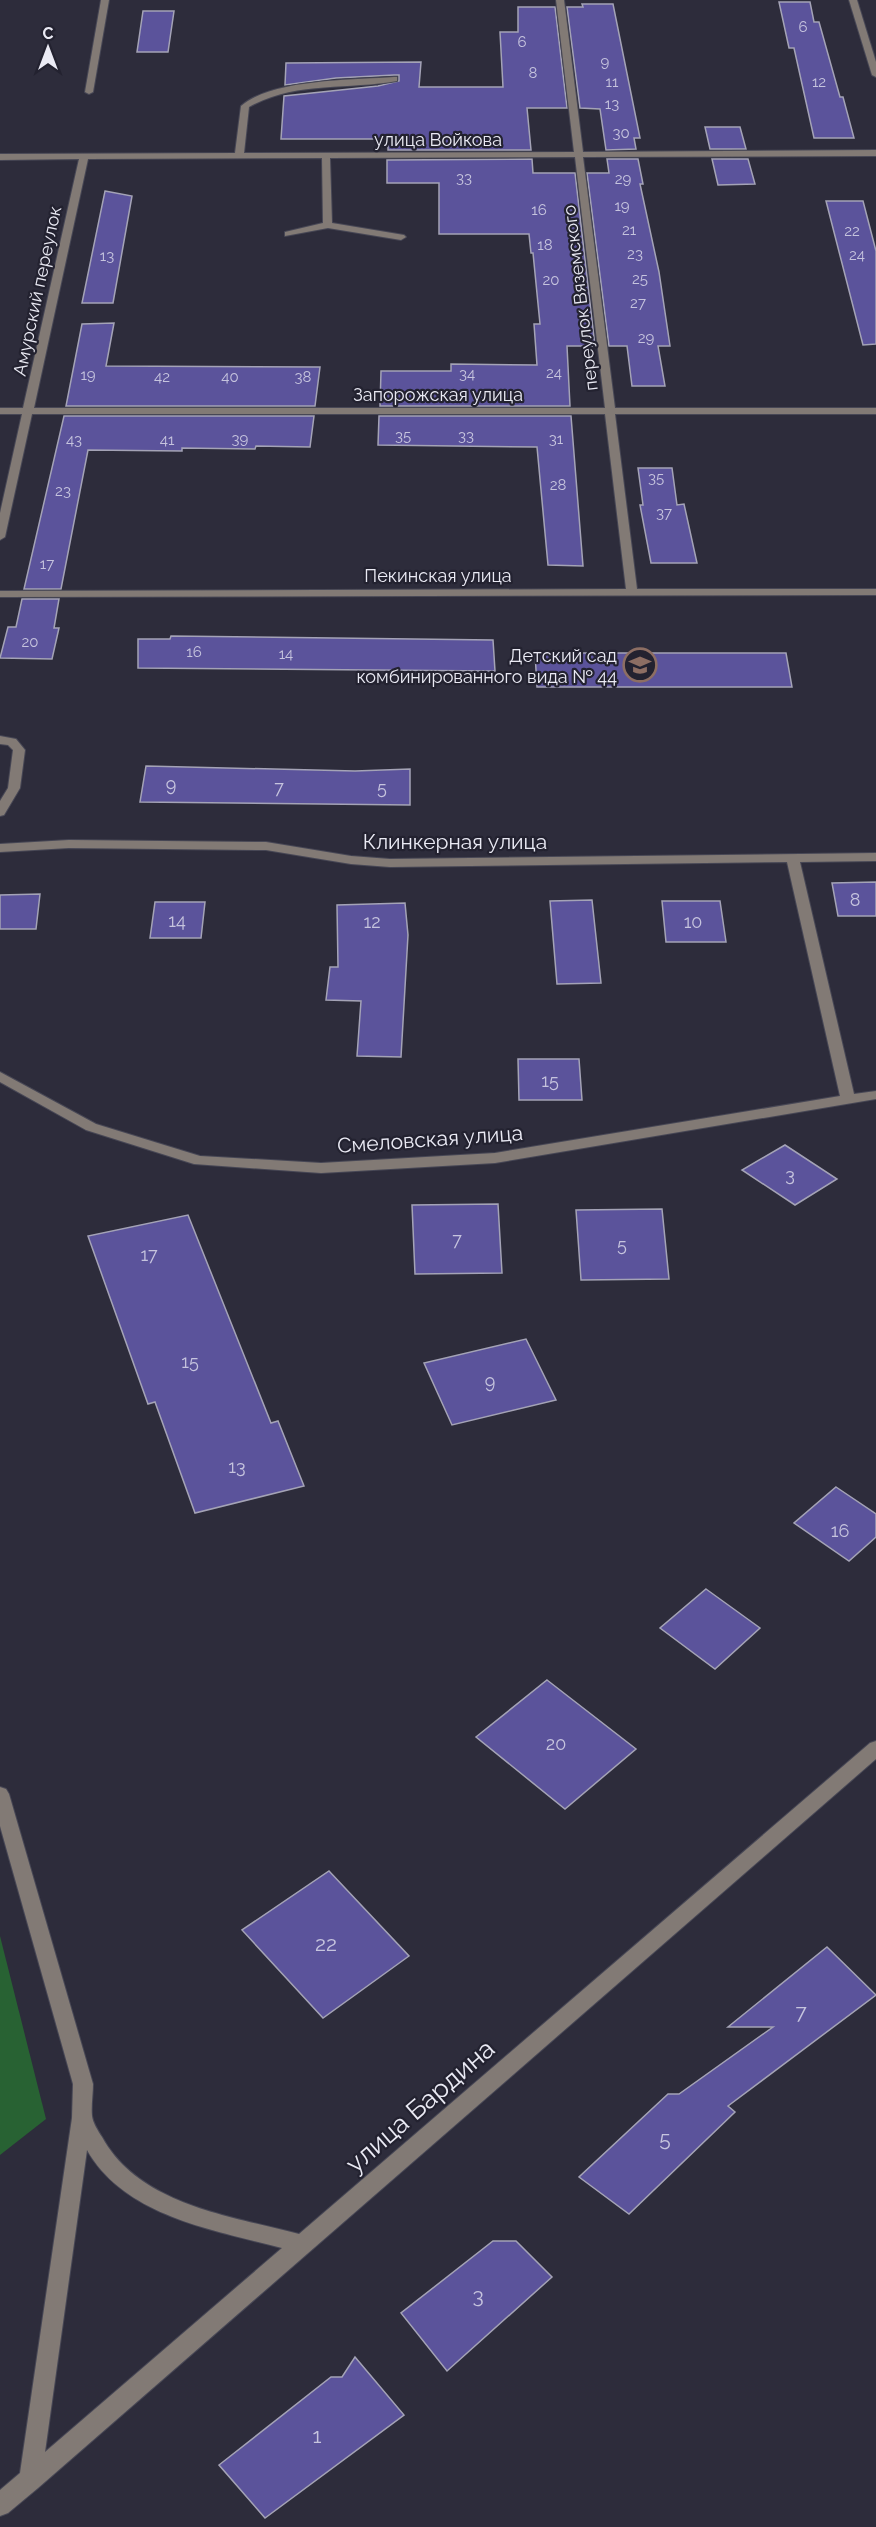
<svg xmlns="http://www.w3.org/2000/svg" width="876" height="2527" viewBox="0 0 876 2527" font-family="Raleway,sans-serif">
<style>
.green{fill:#286233}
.building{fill:#5b539b;stroke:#a4a3b6;stroke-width:1.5}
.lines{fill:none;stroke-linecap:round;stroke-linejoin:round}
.minor-casing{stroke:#474755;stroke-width:2}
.minor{fill:#827a75;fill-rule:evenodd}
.labels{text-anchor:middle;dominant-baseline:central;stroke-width:4.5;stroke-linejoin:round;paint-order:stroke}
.far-number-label{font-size:15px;fill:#c6c4de}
.far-street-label{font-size:18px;fill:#eaeaf4;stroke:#232230}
.far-poi-label{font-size:18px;fill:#eaeaf4;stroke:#232230;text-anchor:end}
.number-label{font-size:18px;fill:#c6c4de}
.street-label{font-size:21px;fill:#eaeaf4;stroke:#232230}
.near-number-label{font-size:21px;fill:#c6c4de}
.near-street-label{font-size:26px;fill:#eaeaf4;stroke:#232230}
</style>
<rect width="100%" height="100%" fill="#2d2c3b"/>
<!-- green -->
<polygon class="green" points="0,1936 46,2119 0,2155"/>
<!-- building -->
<g class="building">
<polygon points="779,2 810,2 814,22 819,22 840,97 843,97 854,138 814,138 794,48 789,48"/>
<polygon points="582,4 613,4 640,138 634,138 636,149 606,150 600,109 580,108 567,7 583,7"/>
<polygon points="518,7 555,7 567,108 527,108 531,150 388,150 388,139 281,139 284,96 378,86 399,81 399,75 394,75 336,78 285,85 286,63 421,62 419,87 503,87 500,32 518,32"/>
<polygon points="143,11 174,11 168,52 137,52"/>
<polygon points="705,127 740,127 746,149 710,149"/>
<polygon points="532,159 533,173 575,173 595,346 567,346 570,406 380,406 381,371 451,371 451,364 537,365 534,324 540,324 533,253 531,253 529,234 439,234 439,183 387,183 387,160"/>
<polygon points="607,159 638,159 643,184 640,184 659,272 670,346 658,346 665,386 632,386 627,346 609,346 587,173 609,173"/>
<polygon points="712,159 748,159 755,184 718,185"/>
<polygon points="105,191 132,196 113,303 82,303"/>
<polygon points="826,201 863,201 876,251 876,344 863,345"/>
<polygon points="114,323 106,366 320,367 315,406 66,406 82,324"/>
<polygon points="64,416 314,416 310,447 256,446 255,449 182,448 182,451 88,450 61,589 24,589"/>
<polygon points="379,416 571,416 583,566 548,565 537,447 378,445"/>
<polygon points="638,468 672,468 677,505 684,504 697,563 651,563 640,505 643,505"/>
<polygon points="22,599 59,599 54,628 59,628 52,659 0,658 8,627 16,627"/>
<polygon points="171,636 493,640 495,671 138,668 138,639 170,639"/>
<polygon points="535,653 786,653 792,687 537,687"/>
<polygon points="146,766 355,771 410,769 410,805 140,802"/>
<polygon points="876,882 876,916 838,916 832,883"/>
<polygon points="40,894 36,929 0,929 0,895"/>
<polygon points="592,900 601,983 557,984 550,901"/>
<polygon points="662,901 720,901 726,942 666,942"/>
<polygon points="155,902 205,902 201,938 150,938"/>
<polygon points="405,903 408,935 401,1057 357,1056 361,1001 326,1000 330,967 338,967 337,905"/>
<polygon points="518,1059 579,1059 582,1100 519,1100"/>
<polygon points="785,1145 837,1179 795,1205 742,1170"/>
<polygon points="498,1204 502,1273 415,1274 412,1205"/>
<polygon points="662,1209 669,1279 581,1280 576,1210"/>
<polygon points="188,1215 271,1423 278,1421 304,1486 195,1513 155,1402 148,1404 88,1236"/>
<polygon points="526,1339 556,1400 452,1425 424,1363"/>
<polygon points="836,1487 876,1514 876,1537 849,1561 794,1523"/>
<polygon points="706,1589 760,1628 715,1669 660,1628"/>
<polygon points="547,1680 636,1749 565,1809 476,1737"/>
<polygon points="329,1871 409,1956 323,2018 242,1930"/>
<polygon points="827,1947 876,1995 728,2106 735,2112 629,2214 579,2177 668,2094 679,2094 773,2027 728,2027"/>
<polygon points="493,2241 516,2241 552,2277 447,2371 401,2313"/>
<polygon points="355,2357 404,2415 265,2518 219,2465 331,2377 342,2377"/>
</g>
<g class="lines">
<!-- minor casing -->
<g class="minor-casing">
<g id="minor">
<polygon points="101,0 109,0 93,92 89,94 85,92"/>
<path d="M556,0h8l19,152 293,-2v6l-293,1 32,251h261v6h-261l22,175h239v6l-876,2v-6l626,-2 -21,-175h-573l-27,123 -5,3v-27l22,-99h-22v-6h23l56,-249 -79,1v-6l235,-1 6,-47c30,-27 113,-26 153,-29h3v4c-50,9 -102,0 -148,26l-5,46 330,-1zM575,157l30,251h-571l54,-249 234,-1 1,65 -38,9v4l43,-8 73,12 5,-3 -2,-2 -72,-12 -2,-65z"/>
<polygon points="849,0 857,0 876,62 876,77 872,75"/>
<polygon points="0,736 16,739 25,750 20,788 4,815 0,816 0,801 8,788 13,750 8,745 0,744"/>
<polygon points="69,840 266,842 351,856 390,859 876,853 876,861 800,862 854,1094 876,1091 876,1099 495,1163 321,1173 194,1164 86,1130 0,1082 0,1072 96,1124 200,1156 321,1163 495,1153 840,1096 787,862 390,867 351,864 266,850 69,848 0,852 0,844"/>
<path d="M876,1741v18l-838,729 -30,25 -8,3v-26l20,-17 52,-355 1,-34 -73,-258v-39l6,2 3,5 84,290c0,10 -2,22 -1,32 1,7 6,15 10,21 37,68 129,79 197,97l571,-491zM87,2150c38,67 128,80 195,98l-237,204z"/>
</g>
</g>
<!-- minor -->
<use href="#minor" class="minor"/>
</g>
<!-- icons -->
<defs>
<g id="school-ring" transform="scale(1.725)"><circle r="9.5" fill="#232230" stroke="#8d6e63" stroke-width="1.5"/><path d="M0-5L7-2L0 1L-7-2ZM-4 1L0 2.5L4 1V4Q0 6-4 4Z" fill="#8d6e63"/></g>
</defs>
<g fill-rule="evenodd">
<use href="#school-ring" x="640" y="665"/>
</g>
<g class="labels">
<!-- far-number labels -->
<g class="far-number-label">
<text x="803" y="27">6</text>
<text x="522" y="42">6</text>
<text x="605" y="62">9</text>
<text x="533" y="73">8</text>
<text x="612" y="82">11</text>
<text x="819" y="82">12</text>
<text x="612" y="104">13</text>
<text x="621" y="133">30</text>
<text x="464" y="178">33</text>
<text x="623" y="179">29</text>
<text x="622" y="206">19</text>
<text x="539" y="210">16</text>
<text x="629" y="230">21</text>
<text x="852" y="231">22</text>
<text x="545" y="245">18</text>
<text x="635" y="254">23</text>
<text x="857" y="255">24</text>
<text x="107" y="256">13</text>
<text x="640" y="279">25</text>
<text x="551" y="280">20</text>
<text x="638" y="303">27</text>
<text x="646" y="338">29</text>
<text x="554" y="373">24</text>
<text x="467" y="374">34</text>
<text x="88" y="375">19</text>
<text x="162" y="377">42</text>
<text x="230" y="377">40</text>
<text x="303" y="377">38</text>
<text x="403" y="436">35</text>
<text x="466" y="436">33</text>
<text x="240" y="439">39</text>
<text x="556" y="439">31</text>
<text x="74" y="440">43</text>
<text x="167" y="440">41</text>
<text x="656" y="478">35</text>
<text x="558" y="485">28</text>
<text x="63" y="491">23</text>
<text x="664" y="513">37</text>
<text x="47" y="564">17</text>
<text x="30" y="642">20</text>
<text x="194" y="652">16</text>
<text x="286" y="654">14</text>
</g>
<!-- far-street labels -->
<g class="far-street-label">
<text x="438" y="139">улица Войкова</text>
<text transform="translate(37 291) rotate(-78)">Амурский переулок</text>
<text transform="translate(580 298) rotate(-97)">переулок Вяземского</text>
<text x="438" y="394">Запорожская улица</text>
<text x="438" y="575">Пекинская улица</text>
</g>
<!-- far-poi labels -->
<g class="far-poi-label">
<text x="617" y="655">Детский сад<tspan x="617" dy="21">комбинированного вида № 44</tspan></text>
</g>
<!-- number labels -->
<g class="number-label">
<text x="171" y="784">9</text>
<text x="279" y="787">7</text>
<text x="382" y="787">5</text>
<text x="855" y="899">8</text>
<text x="177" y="920">14</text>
<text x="372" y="921">12</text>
<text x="693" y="921">10</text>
<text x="550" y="1080">15</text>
<text x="790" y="1174">3</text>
<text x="457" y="1239">7</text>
<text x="622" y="1244">5</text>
<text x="149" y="1254">17</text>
<text x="190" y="1361">15</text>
<text x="490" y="1381">9</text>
<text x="237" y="1466">13</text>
<text x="840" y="1530">16</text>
<text x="556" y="1743">20</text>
</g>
<!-- street labels -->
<g class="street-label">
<text x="455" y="841">Клинкерная улица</text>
<text transform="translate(430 1139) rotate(-4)">Смеловская улица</text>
</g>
<!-- near-number labels -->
<g class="near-number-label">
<text x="326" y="1943">22</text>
<text x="801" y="2011">7</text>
<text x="665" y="2138">5</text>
<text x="478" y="2295">3</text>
<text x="317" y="2435">1</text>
</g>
<!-- near-street labels -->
<g class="near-street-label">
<text transform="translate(420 2106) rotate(-41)">улица Бардина</text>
</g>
</g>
<!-- north arrow -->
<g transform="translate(48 48)" stroke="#232230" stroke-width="4.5" paint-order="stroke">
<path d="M0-4.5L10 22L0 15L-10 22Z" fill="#eaeaf4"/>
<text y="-9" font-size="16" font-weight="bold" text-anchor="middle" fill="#eaeaf4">С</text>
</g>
</svg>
